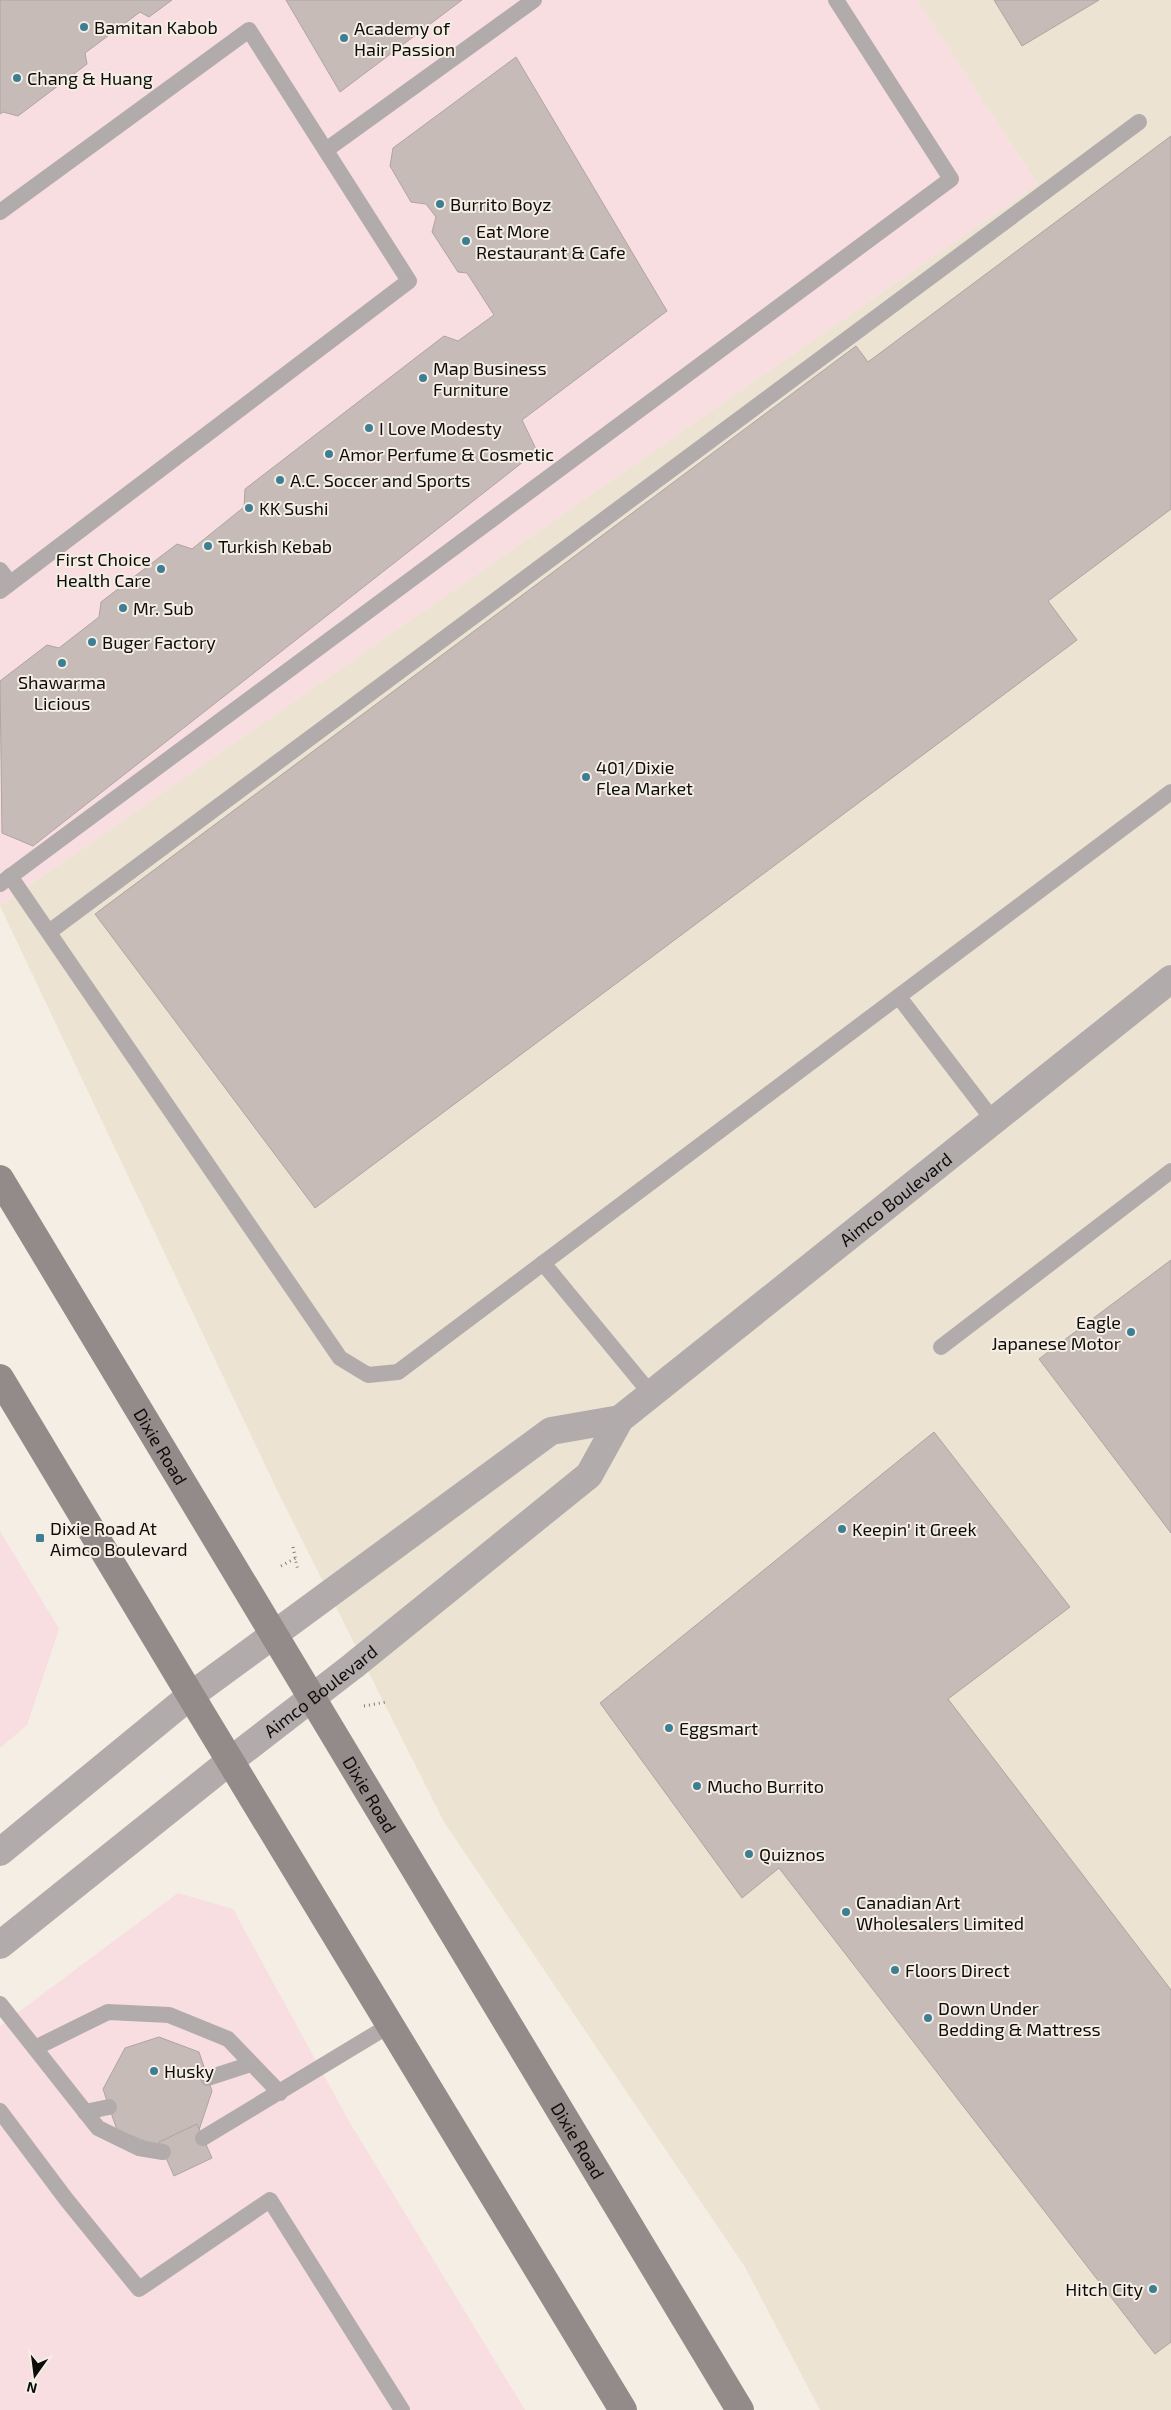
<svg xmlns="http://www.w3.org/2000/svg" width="1171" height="2410" viewBox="0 0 1171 2410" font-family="'Exo 2',sans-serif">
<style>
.commercial{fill:#f8dde1}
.built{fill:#ede3d2}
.building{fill:#c7bbb7;stroke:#afa4a0}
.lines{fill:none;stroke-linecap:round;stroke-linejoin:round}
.path{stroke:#807c75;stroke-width:3;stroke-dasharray:1 4;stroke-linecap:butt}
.lane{stroke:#b1acab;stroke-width:16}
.street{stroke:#b1acab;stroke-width:28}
.secondary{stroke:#938b8a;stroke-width:28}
.poi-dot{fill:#3e7e92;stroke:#f4eee4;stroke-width:2}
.labels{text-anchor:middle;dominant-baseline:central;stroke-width:4;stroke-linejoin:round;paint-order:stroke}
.poi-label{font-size:18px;fill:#0e0c09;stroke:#f4eee4;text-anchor:start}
.street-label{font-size:18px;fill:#0e0c09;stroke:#f4eee4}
</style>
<rect width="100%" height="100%" fill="#f4eee4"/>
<!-- commercial -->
<g class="commercial">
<polygon points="0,0 917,0 1038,184 0,906"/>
<polygon points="0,1531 59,1629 27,1725 0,1748"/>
<polygon points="178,1893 233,1909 350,2123 525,2410 0,2410 0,2026"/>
</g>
<!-- built -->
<polygon class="built" points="917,0 1171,0 1171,2410 820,2410 745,2267 444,1822 277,1490 0,906 1038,184"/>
<!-- building -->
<g class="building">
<polygon points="0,0 172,0 149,17 140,12 85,53 87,64 18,116 3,112 0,114"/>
<polygon points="286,0 462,0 340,92"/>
<polygon points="994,0 1099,0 1022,46"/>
<polygon points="516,57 667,311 522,420 537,451 33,846 2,833 0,681 47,645 59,648 99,617 101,602 177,544 192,549 244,507 245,489 444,336 458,341 494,315 467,273 458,272 432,232 436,217 426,204 411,202 390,166 393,148"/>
<polygon points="1171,136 1171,509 1048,601 1077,640 315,1208 95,914 856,346 868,362"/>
<polygon points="1171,1260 1171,1533 1039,1359"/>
<polygon points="934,1432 1070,1607 948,1699 1171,1990 1171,2342 1155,2354 779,1868 742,1898 600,1703"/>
<polygon points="159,2037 199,2052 212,2091 199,2130 160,2147 117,2130 103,2089 125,2048"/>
<polygon points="197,2124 212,2158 174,2176 159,2142"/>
</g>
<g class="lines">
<!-- path -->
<g class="path">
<polyline points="293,1547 298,1571"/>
<polyline points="281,1566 296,1558"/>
<polyline points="364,1706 386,1702"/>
</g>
<!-- lane -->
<g class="lane">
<polyline points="326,150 534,0"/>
<polyline points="0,212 249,30 409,281 0,591"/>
<polyline points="0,570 10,583"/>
<polyline points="10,876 340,1358 368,1375 398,1372 1171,792"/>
<polyline points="0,884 951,179 836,0"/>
<polyline points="49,932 1139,122"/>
<polyline points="899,997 993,1120"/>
<polyline points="543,1263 651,1394"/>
<polyline points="941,1347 1171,1171"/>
<polyline points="0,2004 98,2128 139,2148 163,2152"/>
<polyline points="35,2048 108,2012 169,2015 228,2039 280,2093"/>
<polyline points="208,2078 251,2064"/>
<polyline points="0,2111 66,2199 139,2289 270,2200 402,2410"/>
<polyline points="85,2112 109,2107"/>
<polyline points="203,2138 390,2025"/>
</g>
<!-- street -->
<g class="street">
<polyline points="0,1852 190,1696 551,1431 620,1419"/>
<path id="s1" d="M0,1945l230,-184 123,-95 236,-191 31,-56 551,-440"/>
</g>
<!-- secondary -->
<g class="secondary">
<path id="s2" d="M0,1179l740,1231"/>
<path d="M0,1378c206,345 415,688 623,1032"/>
</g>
</g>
<!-- markers -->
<g class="poi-dot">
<circle cx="84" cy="27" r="5"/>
<circle cx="344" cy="38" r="5"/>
<circle cx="17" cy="78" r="5"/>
<circle cx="440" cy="204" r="5"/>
<circle cx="466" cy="241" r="5"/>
<circle cx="423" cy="378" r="5"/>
<circle cx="369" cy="428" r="5"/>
<circle cx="329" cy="454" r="5"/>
<circle cx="280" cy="480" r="5"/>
<circle cx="249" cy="508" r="5"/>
<circle cx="208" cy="546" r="5"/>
<circle cx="161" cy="569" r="5"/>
<circle cx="123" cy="608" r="5"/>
<circle cx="92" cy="642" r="5"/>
<circle cx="62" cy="663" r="5"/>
<circle cx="586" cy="777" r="5"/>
<circle cx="1131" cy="1332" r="5"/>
<circle cx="842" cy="1529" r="5"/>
<rect x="35" y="1533" width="10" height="10" rx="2.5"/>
<circle cx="669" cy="1728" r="5"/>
<circle cx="697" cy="1786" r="5"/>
<circle cx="749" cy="1854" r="5"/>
<circle cx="846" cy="1912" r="5"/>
<circle cx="895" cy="1970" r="5"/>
<circle cx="928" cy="2018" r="5"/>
<circle cx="154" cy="2071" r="5"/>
<circle cx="1153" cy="2289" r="5"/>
</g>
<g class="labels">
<!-- poi labels -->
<g class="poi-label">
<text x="94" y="27">Bamitan Kabob</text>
<text x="354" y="28">Academy of<tspan x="354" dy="21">Hair Passion</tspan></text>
<text x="27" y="78">Chang &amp; Huang</text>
<text x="450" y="204">Burrito Boyz</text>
<text x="476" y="231">Eat More<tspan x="476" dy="21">Restaurant &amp; Cafe</tspan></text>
<text x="433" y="368">Map Business<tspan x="433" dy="21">Furniture</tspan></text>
<text x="379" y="428">I Love Modesty</text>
<text x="339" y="454">Amor Perfume &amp; Cosmetic</text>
<text x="290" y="480">A.C. Soccer and Sports</text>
<text x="259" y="508">KK Sushi</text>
<text x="218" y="546">Turkish Kebab</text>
<text x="151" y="559" text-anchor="end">First Choice<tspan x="151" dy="21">Health Care</tspan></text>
<text x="133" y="608">Mr. Sub</text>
<text x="102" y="642">Buger Factory</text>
<text x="62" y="682" text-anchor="middle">Shawarma<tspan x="62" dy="21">Licious</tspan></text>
<text x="596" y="767">401/Dixie<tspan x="596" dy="21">Flea Market</tspan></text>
<text x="1121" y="1322" text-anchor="end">Eagle<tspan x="1121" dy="21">Japanese Motor</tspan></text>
<text x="50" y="1528">Dixie Road At<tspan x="50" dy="21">Aimco Boulevard</tspan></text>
<text x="852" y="1529">Keepin' it Greek</text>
<text x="679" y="1728">Eggsmart</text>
<text x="707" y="1786">Mucho Burrito</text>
<text x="759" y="1854">Quiznos</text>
<text x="856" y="1902">Canadian Art<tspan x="856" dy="21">Wholesalers Limited</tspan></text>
<text x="905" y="1970">Floors Direct</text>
<text x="938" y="2008">Down Under<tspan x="938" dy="21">Bedding &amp; Mattress</tspan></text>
<text x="164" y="2071">Husky</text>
<text x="1143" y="2289" text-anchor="end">Hitch City</text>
</g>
<!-- street labels -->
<g class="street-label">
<text stroke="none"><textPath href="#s1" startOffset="1170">Aimco Boulevard</textPath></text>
<text stroke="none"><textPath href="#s2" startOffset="312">Dixie Road</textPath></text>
<text stroke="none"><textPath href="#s1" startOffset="409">Aimco Boulevard</textPath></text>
<text stroke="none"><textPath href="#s2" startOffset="718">Dixie Road</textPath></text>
<text stroke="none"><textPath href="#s2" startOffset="1122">Dixie Road</textPath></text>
</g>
</g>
<!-- north arrow -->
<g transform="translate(35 2375) rotate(194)" stroke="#f4eee4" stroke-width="4" paint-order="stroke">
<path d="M0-4L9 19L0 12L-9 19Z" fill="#0e0c09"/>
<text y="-8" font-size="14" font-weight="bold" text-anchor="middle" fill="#0e0c09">N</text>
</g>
</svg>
